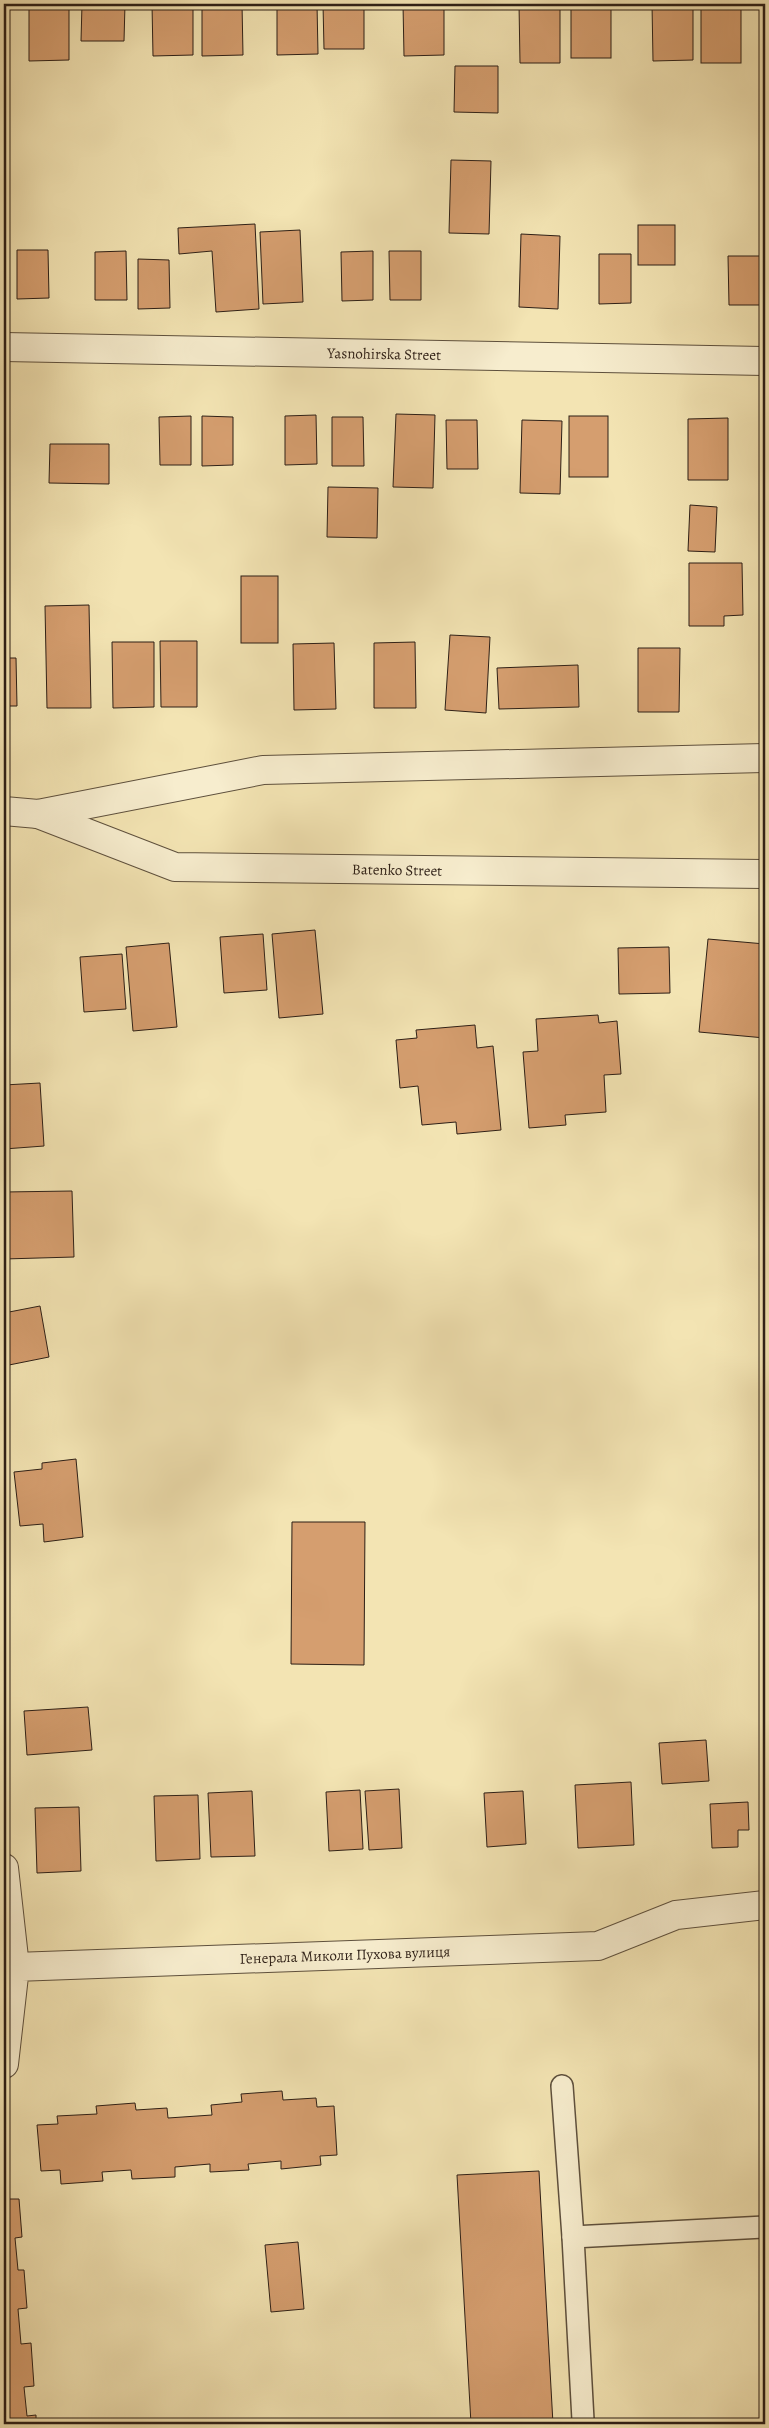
<svg xmlns="http://www.w3.org/2000/svg" width="769" height="2428" viewBox="0 0 769 2428" font-family="Alegreya,serif">
<style>
.building{fill:#d59e6f;stroke:#2d1f16}
.lines{fill:none;stroke-linecap:round;stroke-linejoin:round}
.service-casing{stroke:#5e503d;stroke-width:24}
.minor-casing{stroke:#5e503d;stroke-width:30}
.service{stroke:#f7edce;stroke-width:21}
.minor{stroke:#f7edce;stroke-width:28}
.labels{text-anchor:middle;dominant-baseline:central;stroke-width:4;stroke-linejoin:round;paint-order:stroke}
.street-label{font-size:15px;fill:#2d1f16;stroke:#f7edce}
</style>
<rect width="100%" height="100%" fill="#f3e4b3"/>
<filter id="stains"><feTurbulence type="fractalNoise" baseFrequency=".004" numOctaves="4"/><feColorMatrix values="0 0 0 0 .2 0 0 0 0 .09 0 0 0 0 .02 0 0 0 .5 -.17"/></filter>
<radialGradient id="worn" r=".72"><stop offset=".6" stop-color="#630" stop-opacity="0"/><stop offset="1" stop-color="#630" stop-opacity=".3"/></radialGradient>
<!-- building -->
<g class="building">
<polygon points="29,4 69,4 69,60 29,61"/>
<polygon points="82,4 125,4 124,41 81,41"/>
<polygon points="152,4 193,4 193,55 153,56"/>
<polygon points="202,4 242,4 243,55 202,56"/>
<polygon points="277,4 317,4 318,54 277,55"/>
<polygon points="323,4 364,4 364,49 324,49"/>
<polygon points="403,4 444,4 444,55 404,56"/>
<polygon points="519,4 560,4 560,63 520,63"/>
<rect x="571" y="4" width="40" height="54"/>
<polygon points="652,4 693,4 693,60 653,61"/>
<rect x="701" y="4" width="40" height="59"/>
<polygon points="455,66 498,66 498,113 454,112"/>
<polygon points="451,160 491,161 489,234 449,233"/>
<polygon points="255,224 259,309 216,312 212,251 179,254 178,228"/>
<rect x="638" y="225" width="37" height="40"/>
<polygon points="300,230 303,302 263,304 260,232"/>
<polygon points="521,234 560,236 558,309 519,307"/>
<polygon points="17,250 48,250 49,298 17,299"/>
<polygon points="126,251 127,300 95,300 95,252"/>
<polygon points="373,251 373,300 342,301 341,252"/>
<polygon points="389,251 421,251 421,300 390,300"/>
<polygon points="599,254 631,254 631,303 599,304"/>
<polygon points="728,256 760,256 760,305 729,305"/>
<polygon points="138,259 169,260 170,308 138,309"/>
<polygon points="396,414 435,415 433,488 393,487"/>
<polygon points="316,415 317,464 285,465 285,416"/>
<polygon points="191,416 191,465 160,465 159,417"/>
<polygon points="202,416 233,417 233,465 202,466"/>
<rect x="569" y="416" width="39" height="61"/>
<polygon points="332,417 363,417 364,466 332,466"/>
<polygon points="728,418 728,480 688,480 688,419"/>
<polygon points="446,420 477,420 478,469 447,469"/>
<polygon points="522,420 562,421 560,494 520,493"/>
<polygon points="50,444 109,444 109,484 49,483"/>
<polygon points="328,487 378,488 377,538 327,537"/>
<polygon points="690,505 717,507 715,552 688,551"/>
<polygon points="689,563 742,563 743,615 724,616 724,626 689,626"/>
<rect x="241" y="576" width="37" height="67"/>
<polygon points="89,605 91,708 47,708 45,606"/>
<polygon points="450,635 490,637 486,713 445,710"/>
<polygon points="160,641 197,641 197,707 161,707"/>
<polygon points="112,642 154,642 154,707 113,708"/>
<polygon points="415,642 416,708 374,708 374,643"/>
<polygon points="334,643 336,709 294,710 293,644"/>
<polygon points="638,648 680,648 679,712 638,712"/>
<polygon points="4,658 16,658 17,706 4,706"/>
<polygon points="578,665 579,707 499,709 497,668"/>
<polygon points="315,930 323,1014 279,1018 272,934"/>
<polygon points="263,934 267,990 224,993 220,937"/>
<polygon points="708,939 765,944 765,1038 699,1032"/>
<polygon points="169,943 177,1027 133,1031 126,947"/>
<polygon points="669,947 670,993 619,994 618,948"/>
<polygon points="122,954 126,1009 84,1012 80,957"/>
<polygon points="598,1015 599,1023 617,1021 621,1074 604,1075 606,1112 565,1115 566,1125 529,1128 523,1052 538,1051 536,1019"/>
<polygon points="475,1025 477,1048 493,1046 501,1130 457,1134 456,1122 422,1125 418,1086 400,1088 396,1040 417,1038 416,1030"/>
<polygon points="40,1083 44,1146 4,1149 4,1085"/>
<polygon points="72,1191 74,1257 4,1259 4,1192"/>
<polygon points="40,1306 49,1357 9,1365 4,1335 4,1313"/>
<polygon points="76,1459 83,1537 44,1542 43,1524 20,1526 14,1472 42,1469 42,1463"/>
<polygon points="292,1522 365,1522 364,1665 291,1664"/>
<polygon points="88,1707 92,1750 27,1755 24,1711"/>
<polygon points="706,1740 709,1781 662,1784 659,1743"/>
<polygon points="631,1782 634,1845 578,1848 575,1785"/>
<polygon points="399,1789 402,1848 369,1850 365,1791"/>
<polygon points="360,1790 363,1849 329,1851 326,1792"/>
<polygon points="252,1791 255,1856 211,1857 208,1793"/>
<polygon points="523,1791 526,1844 487,1847 484,1793"/>
<polygon points="198,1795 200,1859 156,1861 154,1796"/>
<polygon points="748,1802 749,1830 738,1830 738,1847 712,1848 710,1804"/>
<polygon points="79,1807 81,1871 37,1873 35,1808"/>
<polygon points="282,2091 283,2100 316,2098 317,2107 334,2106 337,2155 320,2156 321,2165 281,2169 281,2161 248,2164 249,2170 210,2172 210,2164 175,2167 175,2177 132,2179 131,2170 102,2172 103,2181 61,2184 60,2170 41,2171 37,2125 58,2124 57,2116 97,2114 96,2106 135,2103 136,2110 167,2108 168,2118 212,2115 211,2105 242,2102 241,2094"/>
<polygon points="539,2171 553,2424 471,2424 457,2175"/>
<polygon points="4,2182 8,2182 9,2199 19,2199 22,2237 15,2238 18,2270 24,2270 27,2308 18,2309 21,2344 31,2343 34,2386 24,2387 27,2416 36,2415 36,2424 4,2424"/>
<polygon points="298,2242 304,2309 271,2312 265,2245"/>
</g>
<g class="lines">
<!-- service casing -->
<g class="service-casing">
<g id="service">
<polyline points="562,2086 573,2237"/>
<polyline points="583,2420 573,2237 765,2227"/>
</g>
</g>
<!-- minor casing -->
<g class="minor-casing">
<g id="minor">
<polyline points="4,347 765,361"/>
<polyline points="4,811 38,814 263,770 765,758"/>
<polyline points="38,814 175,867 765,874"/>
<polyline points="4,1868 15,1967"/>
<polyline points="4,2064 15,1967 598,1946 676,1915 765,1905"/>
</g>
</g>
<!-- service -->
<use href="#service" class="service"/>
<!-- minor -->
<use href="#minor" class="minor"/>
</g>
<g class="labels">
<!-- street labels -->
<g class="street-label">
<text transform="translate(384 354) rotate(1)">Yasnohirska Street</text>
<text transform="translate(397 870) rotate(1)">Batenko Street</text>
<text transform="translate(345 1955) rotate(-2)">Генерала Миколи Пухова вулиця</text>
</g>
</g>
<!-- margin -->
<rect width="769" height="2428" fill="none" stroke="#f3e4b3" stroke-width="20"/>
<rect x="5" y="5" width="759" height="2418" fill="none" stroke="#2d1f16" stroke-width="2.5"/>
<rect x="10" y="10" width="749" height="2408" fill="none" stroke="#2d1f16"/>
<rect width="100%" height="100%" filter="url(#stains)"/>
<rect width="100%" height="100%" fill="url(#worn)"/>
</svg>
